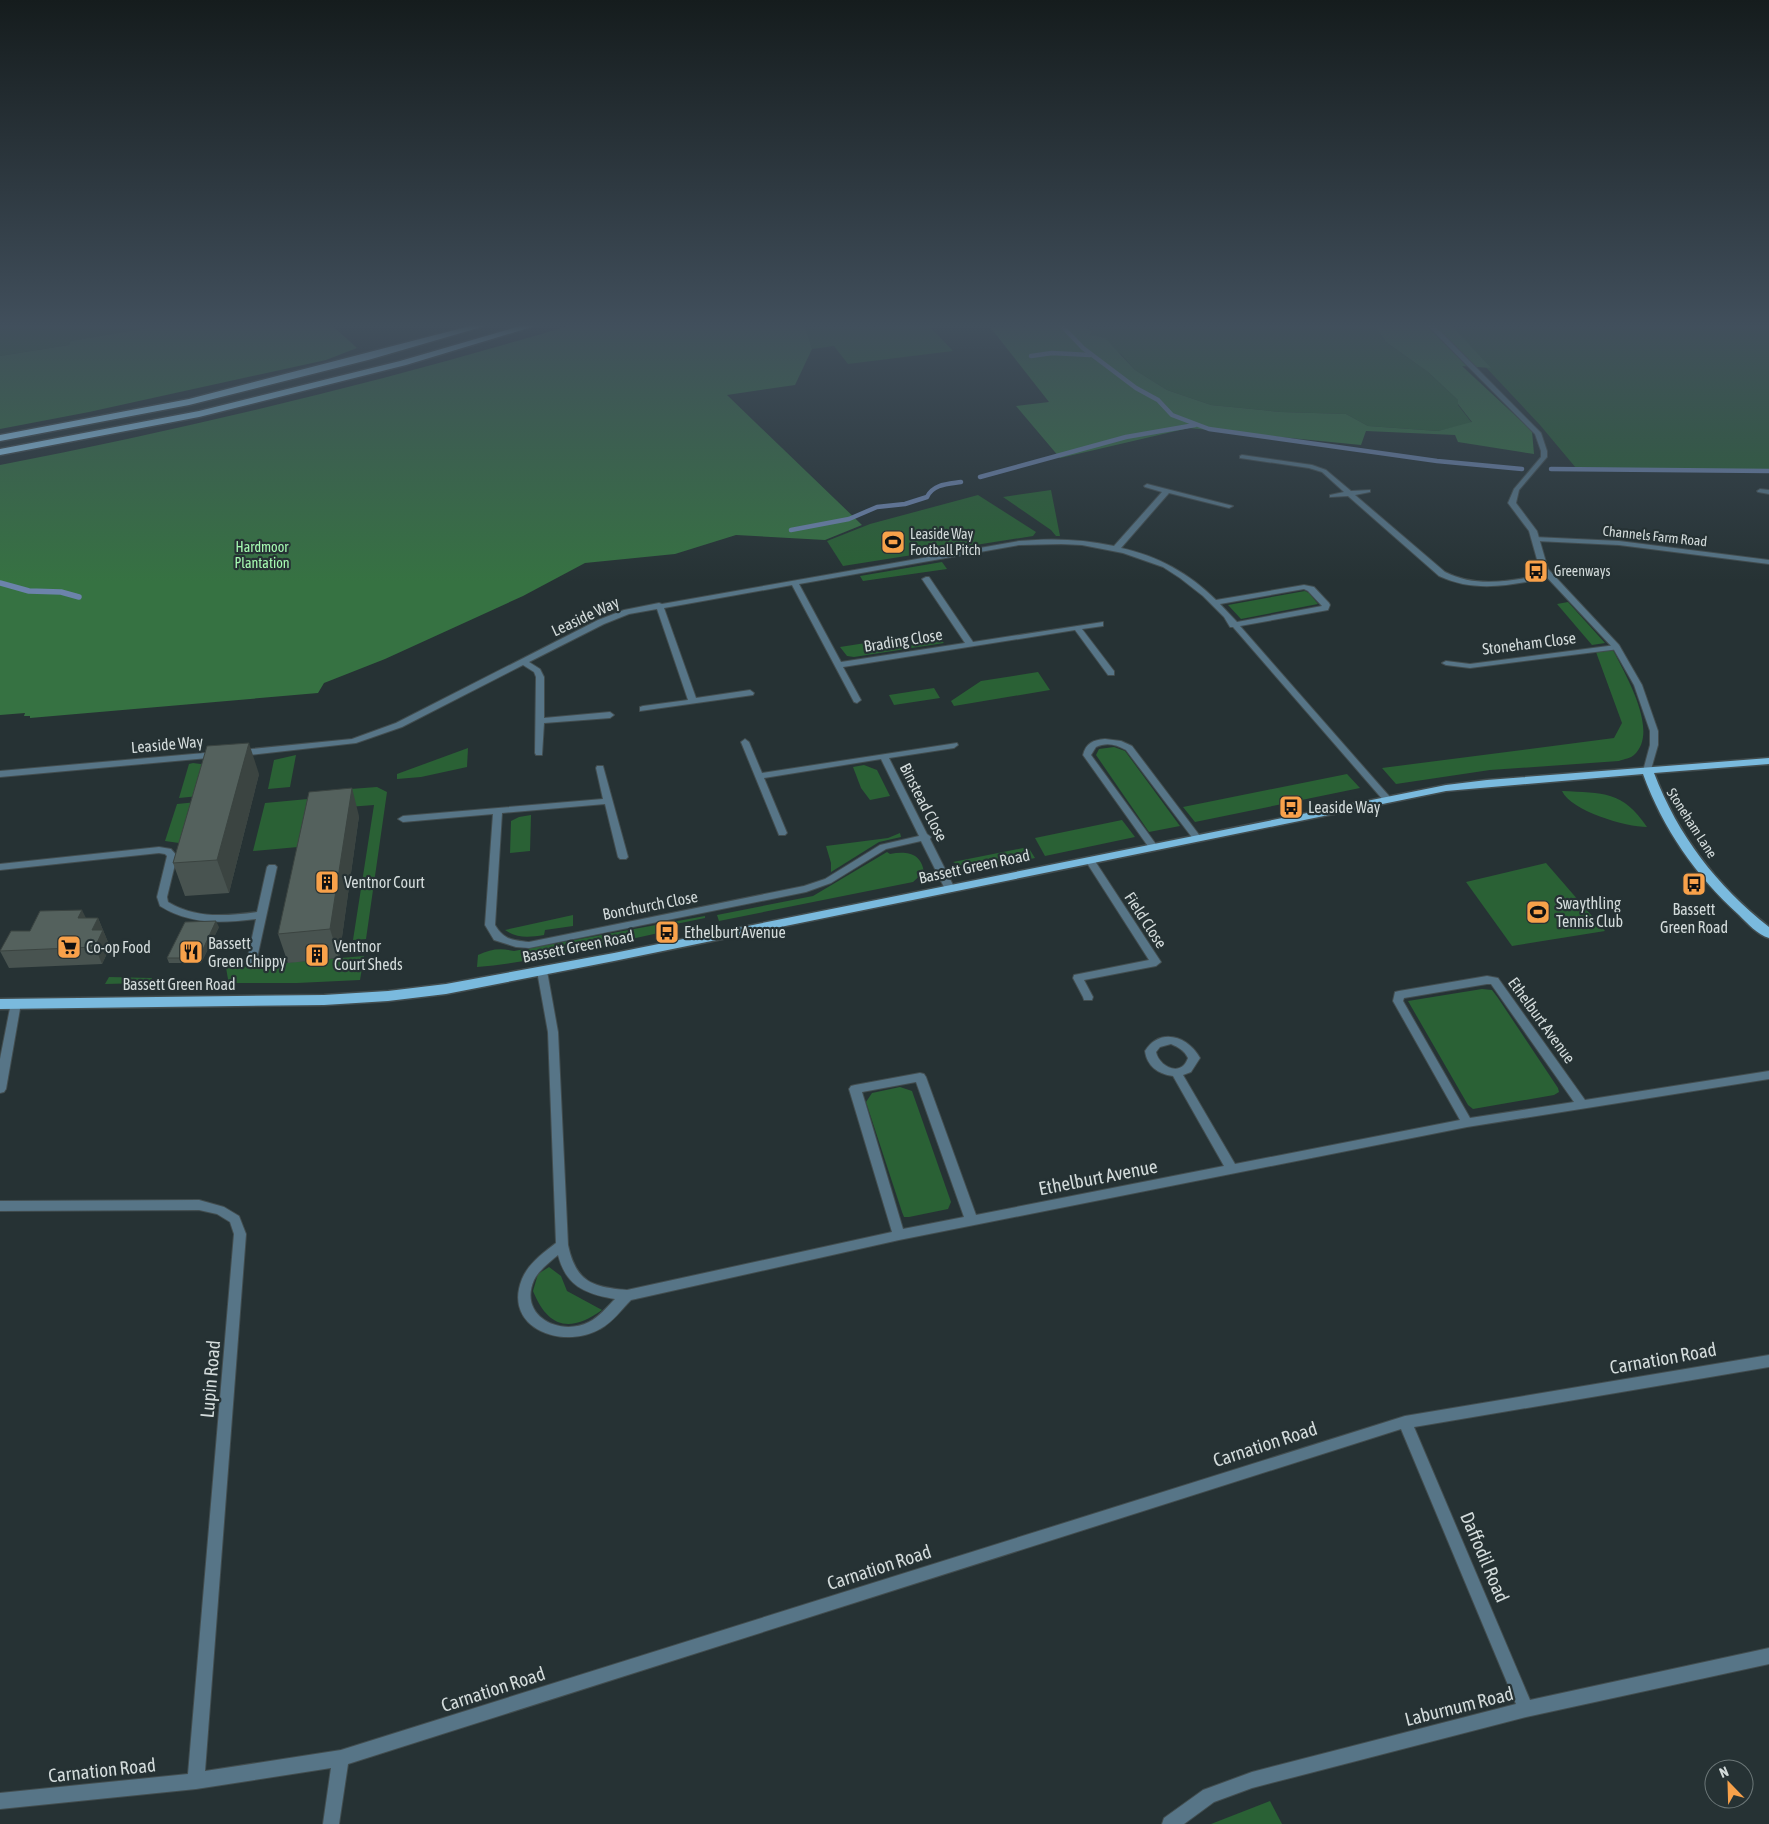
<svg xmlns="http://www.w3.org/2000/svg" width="1769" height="1824" viewBox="0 0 1769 1824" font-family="'Asap Condensed',sans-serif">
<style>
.green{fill:#2a6135}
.forest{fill:#367242}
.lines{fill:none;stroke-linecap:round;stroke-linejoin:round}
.stream-far1{stroke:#6c83ab;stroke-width:4.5}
.stream{stroke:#6c83ab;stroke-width:5.5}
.minor-casing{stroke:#424d4f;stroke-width:2}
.tertiary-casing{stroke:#424d4f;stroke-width:2}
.primary-casing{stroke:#424d4f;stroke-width:3}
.motorway-casing{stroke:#424d4f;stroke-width:3}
.minor{fill:#577587;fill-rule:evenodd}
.tertiary{fill:#577587;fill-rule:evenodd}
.primary{fill:#7abade;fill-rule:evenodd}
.motorway{fill:#97d3f6;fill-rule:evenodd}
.wall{fill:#485350}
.shaded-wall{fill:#3b4441}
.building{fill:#54615d;stroke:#3b4441}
.labels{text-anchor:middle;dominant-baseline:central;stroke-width:4.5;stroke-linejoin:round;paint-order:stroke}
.far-poi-label{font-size:14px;fill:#d3dbdb;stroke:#263234;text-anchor:start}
.far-street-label{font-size:14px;fill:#d3dbdb;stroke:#263234}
.far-park-label{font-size:14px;fill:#a6fbb2;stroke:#263234}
.street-label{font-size:16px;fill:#d3dbdb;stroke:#263234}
.poi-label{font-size:16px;fill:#d3dbdb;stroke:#263234;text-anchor:start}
.near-street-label{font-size:19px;fill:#d3dbdb;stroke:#263234}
</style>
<rect width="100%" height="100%" fill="#263234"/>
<!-- green -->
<g class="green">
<polygon points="0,326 159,326 72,341 69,345 0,356"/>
<polygon points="935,326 931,328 953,351 848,364 834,346 812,349 805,327"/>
<polygon points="1375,326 1386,342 1428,372 1458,400 1458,405 1472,423 1438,431 1368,426 1346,414 1281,412 1211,405 1167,390 1135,370 1121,354 1090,335 1092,331 1087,327"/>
<polygon points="1769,326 1769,472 1576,468 1540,425 1448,327"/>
<polygon points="1051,490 1060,536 1056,536 1051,530 1003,497"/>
<polygon points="978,495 1036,532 1033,536 843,566 827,541 870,524"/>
<polygon points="942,562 947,569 863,581 860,576"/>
<polygon points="1305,591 1309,593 1318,604 1241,619 1228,605"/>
<polygon points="1568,602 1605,643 1592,645 1557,604"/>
<polygon points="891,639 896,648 941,640 944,643 854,657 847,656 840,647"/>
<path d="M1613,650c12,24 47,82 21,105 -3,3 -10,4 -15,6l-129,9 -94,14 -14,-16 232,-30 8,-15 -26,-71z"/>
<polygon points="1038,672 1050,690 954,706 951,701 981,681"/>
<polygon points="934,688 940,698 894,705 889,695"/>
<polygon points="1114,747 1125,751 1180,826 1149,832 1096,755 1099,749"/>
<polygon points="468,748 467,767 421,777 397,779 397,774"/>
<polygon points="296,755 290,787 268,789 274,760"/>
<polygon points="193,763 208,765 199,796 179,798 189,764"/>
<polygon points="864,765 877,770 890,796 870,800 861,788 853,767"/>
<polygon points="1347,774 1360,788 1195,822 1183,807"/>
<polygon points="377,787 387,792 366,939 353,940 374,805 335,808 337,790"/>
<path d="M1562,791c41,2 61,0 85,36 -21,0 -76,-16 -85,-36z"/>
<polygon points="308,799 298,847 253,851 265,803"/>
<polygon points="197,802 179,843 165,841 177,804"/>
<polygon points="531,815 530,851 510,853 511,821 519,817"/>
<polygon points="1122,820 1135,837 1045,856 1035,838"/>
<polygon points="900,833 901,837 879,842 831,872 831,863 826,846 888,838"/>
<path d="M1028,847l7,11c-27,5 -58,18 -82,4z"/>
<path d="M887,852l3,2c17,-3 31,-1 34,18l-11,10 -194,39 -2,-6 96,-19z"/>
<polygon points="1546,863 1605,931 1512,946 1466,882"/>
<path d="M573,915v11l-28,4 -1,5c-14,2 -26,4 -39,-5z"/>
<path d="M705,916v2l-34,7 1,5c-64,14 -129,31 -195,37l1,-12c13,-6 22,-7 36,-4z"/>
<polygon points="364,956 360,980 297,983 232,983 228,979 226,968"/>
<polygon points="109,977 152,978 151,981 145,983 105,984"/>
<polygon points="1482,989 1492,990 1498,998 1558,1088 1559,1092 1554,1095 1473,1109 1468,1105 1408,1001"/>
<polygon points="900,1087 912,1091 951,1202 948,1209 909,1217 904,1217 902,1212 866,1102 872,1093"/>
<path d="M549,1267l12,9 6,15 35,19c-32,23 -54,18 -69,-19l5,-17z"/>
<polygon points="1270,1801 1282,1824 1211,1824"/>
</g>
<!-- forest -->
<g class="forest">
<polygon points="159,326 328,326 336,329 357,348 326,360 89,412 0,429 0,356 69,345 71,341"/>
<path d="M568,326h237l7,23 -17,36 -68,10 135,130 -37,15 -89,-5 -61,19 -90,9 -62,33 -138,63 -61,24 -6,10 -288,25v-2h-6l1,-3 -25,2v-250c192,-37 381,-83 568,-139z"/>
<polygon points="1083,326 1092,331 1090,335 1105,338 1135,370 1167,390 1211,405 1281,412 1346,414 1368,426 1438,431 1472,422 1458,404 1458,400 1428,372 1386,342 1375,326 1452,326 1491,368 1462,366 1532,431 1534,454 1458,442 1455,435 1366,431 1361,445 1189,428 1060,458 1016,406 1049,402 990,327"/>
</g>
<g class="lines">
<!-- stream-far1 -->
<g class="stream-far1">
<polyline points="1062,326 1083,348 1136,388 1158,400 1172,415 1209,429 1437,461 1522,469"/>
<polyline points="1031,356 1052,353 1090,355"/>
<polyline points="1551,469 1769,471"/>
<polyline points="980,477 1126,437 1195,425"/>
<path d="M791,530l58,-11 28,-12 28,-3 22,-7c6,-13 21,-13 34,-15"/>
</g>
<!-- stream -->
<polyline class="stream" points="0,583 29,591 61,592 79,597"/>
<!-- minor casing -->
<g class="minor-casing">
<g id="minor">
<path d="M1242,455l70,10 14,5 25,21 19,-1v2l-15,3 90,77c33,17 68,8 103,2l4,2 -4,2c-37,7 -73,15 -109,-2l-91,-80 -18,1v-2l14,-3 -22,-20 -13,-4 -69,-10v-2z"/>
<path d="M1147,484l86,22 -4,2 -60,-15 -48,55c37,8 69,26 95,52l88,-15 10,2 15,16 1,2 -2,5 -88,16 135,154 15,17 2,2 -2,2h-6l-151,-174h-3l-6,-10 -21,-21 -23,-18 -17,-11 -40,-14 -41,-8 -21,-1 -42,1 -220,39 42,78 124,-19 -43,-64 4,-2h3l44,65 130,-20v4l-21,3 32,42v4h-6l-33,-45 -232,37 18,33 -4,3 -3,-1 -62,-117 -128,23 32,90 54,-8 4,3 -1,2 -113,16v-4l3,-1 45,-6 -31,-91 -28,5 -25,10 -75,38 11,7 4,8v41l66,-6 4,3 -4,3 -66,5 -2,32h-6l-1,-2 1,-76 -2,-5 -11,-7 -121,62 -46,16 -116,13 -4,-3 4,-3 112,-11 44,-16 202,-103 26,-10 35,-7 3,1 357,-63c32,-3 64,-2 95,5l48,-54 -17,-5 -1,-1zM1304,589l4,2 14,15 -85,16 -17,-18z"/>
<polygon points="1760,489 1769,490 1769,494 1758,492 1757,491"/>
<polygon points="1534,537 1619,541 1769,560 1769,564 1619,545 1537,541 1534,541"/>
<polygon points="1616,645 1620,647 1619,649 1470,668 1446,665 1442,663 1446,661 1470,664"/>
<path d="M745,739l4,3 13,31 195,-30 1,2 -4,3 -65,10 38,76 4,3 -1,2 25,50 -2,2 -3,1 -5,-3 -24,-48 -35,8 -55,34 -25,9 -277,56 -13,-1 -22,-7 -9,-15 8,-111 -90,8 -5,-3 5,-3 200,-17 -7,-31 1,-2h6l25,91 -2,2h-6l-2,-2 -13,-53 -103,9 -7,112c9,15 17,15 34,17l275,-56 21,-7 55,-34 39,-9 -38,-77 -117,19 23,55 -2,2h-6l-38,-93z"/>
<path d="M1105,739l16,2 11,5 68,90 2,2 -2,2h-6l-68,-90c-10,-6 -20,-8 -30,-3l-5,8 67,92 -2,2h-6l-67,-94c3,-12 10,-15 22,-16z"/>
<polygon points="216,752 219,753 220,755 219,757 0,777 0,771"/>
<path d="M159,847l12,2 6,7 -10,41 1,5c28,17 58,14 89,10l10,-45 2,-2h6l2,2 -21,96h-8l-1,-2 9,-42c-34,4 -66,6 -96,-13l-3,-9 10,-41 -2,-2 -6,-1 -159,17v-6z"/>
<polygon points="1090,857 1093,858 1161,962 1156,966 1084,980 1093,997 1092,1000 1084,1000 1083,997 1073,978 1074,975 1149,960 1085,860"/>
<path d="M542,967l5,4 11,61 10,213c8,37 24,42 59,45l265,-58 -43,-143 2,-3 4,-1 65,-12 4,1 2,3 50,138 248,-49 -51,-90c-15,-2 -26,-10 -28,-25 15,-24 43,-15 55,7l-9,14 -8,3 52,89 225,-44 -67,-119 2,-9 4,-1 88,-15 11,2 87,122 184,-29v8l-302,48 -568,113 -268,60c-10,10 -18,22 -31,29 -36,21 -98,0 -78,-50 6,-15 21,-26 34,-36l-8,-211 -11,-61zM1487,984h4l83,118 -104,16 -67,-117 1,-3zM1171,1044c7,3 13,6 17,14 -1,2 -2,5 -4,7 -10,10 -26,-2 -28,-13l4,-5zM916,1082l48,135 -61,12 -41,-137zM558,1255c8,31 27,39 57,44 -8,8 -16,18 -26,23 -29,15 -71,-6 -55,-42 5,-10 16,-18 24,-25z"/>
<polygon points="16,999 20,1000 21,1003 6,1089 4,1092 0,1093 0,1059 11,1003 12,1000"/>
<polygon points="199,1200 224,1207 239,1216 246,1234 205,1771 341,1750 1405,1416 1769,1355 1769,1367 1414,1427 1530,1700 1769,1648 1769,1664 1526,1717 1252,1788 1214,1802 1184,1824 1162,1824 1164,1818 1203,1790 1252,1772 1516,1704 1401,1429 348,1764 339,1824 323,1824 331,1768 196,1789 0,1809 0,1793 188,1774 234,1234 230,1222 217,1214 199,1210 0,1211 0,1201"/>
</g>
</g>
<!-- tertiary casing -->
<g class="tertiary-casing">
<polygon id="tertiary" points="1428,326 1435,326 1541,433 1547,451 1547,457 1519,490 1516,503 1537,531 1548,569 1619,645 1642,685 1658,731 1658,745 1650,773 1647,774 1643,771 1650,745 1650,731 1634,685 1613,648 1540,570 1529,531 1508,503 1514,489 1541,457 1541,451 1535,434"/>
</g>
<!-- primary casing -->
<g class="primary-casing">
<path id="primary" d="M1769,758v6l-115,9c24,63 63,113 115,154v11c-11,-3 -22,-15 -30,-23 -43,-39 -76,-86 -96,-141l-197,17 -832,170 -168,33 -58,7 -64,4 -324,4v-10l324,-4 64,-4 58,-7 168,-31 832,-168 41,-5z"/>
</g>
<!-- motorway casing -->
<g class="motorway-casing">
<g id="motorway">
<polygon points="470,326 485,326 368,360 189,405 0,441 0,435 189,399"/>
<polygon points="520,326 535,326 406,365 199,417 0,455 0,449 199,411 400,361"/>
</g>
</g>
<!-- minor -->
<use href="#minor" class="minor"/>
<!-- tertiary -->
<use href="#tertiary" class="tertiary"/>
<!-- primary -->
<use href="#primary" class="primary"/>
<!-- motorway -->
<use href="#motorway" class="motorway"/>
</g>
<!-- wall -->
<g class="wall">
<polygon points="259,774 229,893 185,896 173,863"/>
<polygon points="359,816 339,958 288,963 278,934"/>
<polygon points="86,918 98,918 110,947 102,964 9,968 0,951 30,931"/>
<polygon points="219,927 201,963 169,963 167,958"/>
</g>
<!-- shaded-wall -->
<g class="shaded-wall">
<polygon points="249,743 259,774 229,893 217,860"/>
<polygon points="352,788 359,816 339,958 330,929"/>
<polygon points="82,910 90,926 78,918"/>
<polygon points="98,918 110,947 102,964 95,947 92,930"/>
<polygon points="216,921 219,927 201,963 199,958"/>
</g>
<!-- building -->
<g class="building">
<polygon points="249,743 217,860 173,863 207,746"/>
<polygon points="352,788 330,929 278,934 309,792"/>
<polygon points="82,910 78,918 98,918 92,930 103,930 95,947 0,951 11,931 30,931 40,911"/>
<polygon points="216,921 199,958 167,958 185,922"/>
</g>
<!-- sky -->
<linearGradient id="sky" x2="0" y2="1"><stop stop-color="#151c1d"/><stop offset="0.56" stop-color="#414f5c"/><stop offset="1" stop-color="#414f5c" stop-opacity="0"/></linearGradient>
<rect width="1769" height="582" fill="url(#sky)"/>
<!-- icons -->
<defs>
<g id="stadium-square" transform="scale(1.25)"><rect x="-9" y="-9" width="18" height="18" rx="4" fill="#f8a14a" stroke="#263234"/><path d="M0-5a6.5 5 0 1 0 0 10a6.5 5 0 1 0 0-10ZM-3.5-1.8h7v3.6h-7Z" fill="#111"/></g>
<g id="bus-square" transform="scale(1.25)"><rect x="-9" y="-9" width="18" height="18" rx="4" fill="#f8a14a" stroke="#263234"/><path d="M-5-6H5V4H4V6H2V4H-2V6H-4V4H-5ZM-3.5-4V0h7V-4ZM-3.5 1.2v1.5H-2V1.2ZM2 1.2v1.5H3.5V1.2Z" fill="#111"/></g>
<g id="building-square" transform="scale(1.25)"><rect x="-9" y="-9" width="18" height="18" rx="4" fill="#f8a14a" stroke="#263234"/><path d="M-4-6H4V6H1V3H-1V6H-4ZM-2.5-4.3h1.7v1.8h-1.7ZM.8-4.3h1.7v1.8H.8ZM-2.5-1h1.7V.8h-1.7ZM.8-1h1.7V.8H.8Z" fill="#111"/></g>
<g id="supermarket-square" transform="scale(1.25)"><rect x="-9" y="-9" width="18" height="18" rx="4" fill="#f8a14a" stroke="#263234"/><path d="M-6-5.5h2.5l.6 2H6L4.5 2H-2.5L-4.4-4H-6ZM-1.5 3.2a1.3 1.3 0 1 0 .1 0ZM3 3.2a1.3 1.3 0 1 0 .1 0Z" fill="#111"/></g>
<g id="restaurant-square" transform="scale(1.25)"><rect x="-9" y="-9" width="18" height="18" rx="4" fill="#f8a14a" stroke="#263234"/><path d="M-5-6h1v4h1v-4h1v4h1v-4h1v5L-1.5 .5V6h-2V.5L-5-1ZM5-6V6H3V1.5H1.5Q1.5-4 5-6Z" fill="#111"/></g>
</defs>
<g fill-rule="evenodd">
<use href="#stadium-square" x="893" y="542"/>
<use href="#bus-square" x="1536" y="571"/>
<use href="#bus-square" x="1291" y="807"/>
<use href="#building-square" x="327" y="882"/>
<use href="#bus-square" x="1694" y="884"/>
<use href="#stadium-square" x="1538" y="912"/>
<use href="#bus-square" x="667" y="932"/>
<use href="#supermarket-square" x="69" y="947"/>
<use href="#restaurant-square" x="191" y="952"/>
<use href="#building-square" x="317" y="955"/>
</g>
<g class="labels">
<!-- far-poi labels -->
<g class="far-poi-label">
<text x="910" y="534">Leaside Way<tspan x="910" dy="16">Football Pitch</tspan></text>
<text x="1554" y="571">Greenways</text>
</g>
<!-- far-street labels -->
<g class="far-street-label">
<text transform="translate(1655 536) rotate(6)">Channels Farm Road</text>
<text transform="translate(1692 823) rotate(57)">Stoneham Lane</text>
</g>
<!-- far-park labels -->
<g class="far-park-label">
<text x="262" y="547">Hardmoor<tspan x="262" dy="16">Plantation</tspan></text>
</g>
<!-- street labels -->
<g class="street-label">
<text transform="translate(585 616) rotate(-25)">Leaside Way</text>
<text transform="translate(903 640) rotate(-9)">Brading Close</text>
<text transform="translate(1529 643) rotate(-7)">Stoneham Close</text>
<text transform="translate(167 744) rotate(-5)">Leaside Way</text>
<text transform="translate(924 802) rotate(63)">Binstead Close</text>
<text transform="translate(974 866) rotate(-12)">Bassett Green Road</text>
<text transform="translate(650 905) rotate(-11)">Bonchurch Close</text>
<text transform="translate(1146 920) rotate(57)">Field Close</text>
<text transform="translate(578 946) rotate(-11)">Bassett Green Road</text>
<text x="179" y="984">Bassett Green Road</text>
<text transform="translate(1542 1020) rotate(54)">Ethelburt Avenue</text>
</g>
<!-- poi labels -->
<g class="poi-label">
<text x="1308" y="807">Leaside Way</text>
<text x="344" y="882">Ventnor Court</text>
<text x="1556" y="903">Swaythling<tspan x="1556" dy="18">Tennis Club</tspan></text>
<text x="1694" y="909" text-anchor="middle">Bassett<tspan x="1694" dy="18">Green Road</tspan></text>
<text x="684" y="932">Ethelburt Avenue</text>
<text x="208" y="943">Bassett<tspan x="208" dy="18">Green Chippy</tspan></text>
<text x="334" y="946">Ventnor<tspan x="334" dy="18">Court Sheds</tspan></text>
<text x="86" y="947">Co-op Food</text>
</g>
<!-- near-street labels -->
<g class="near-street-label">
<text transform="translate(1098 1177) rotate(-11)">Ethelburt Avenue</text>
<text transform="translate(1663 1358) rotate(-10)">Carnation Road</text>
<text transform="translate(210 1379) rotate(-85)">Lupin Road</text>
<text transform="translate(1265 1444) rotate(-18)">Carnation Road</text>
<text transform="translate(1485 1557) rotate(67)">Daffodil Road</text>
<text transform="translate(879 1567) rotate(-18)">Carnation Road</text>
<text transform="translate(493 1689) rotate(-18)">Carnation Road</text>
<text transform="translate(1459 1706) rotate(-14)">Laburnum Road</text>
<text transform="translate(102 1770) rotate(-6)">Carnation Road</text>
</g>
</g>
<!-- north arrow -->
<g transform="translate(1729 1784) rotate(337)"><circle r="24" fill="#263234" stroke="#6b7677"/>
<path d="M0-4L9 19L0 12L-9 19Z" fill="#f8a14a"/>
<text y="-8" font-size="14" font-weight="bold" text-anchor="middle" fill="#d3dbdb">N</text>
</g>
</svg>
